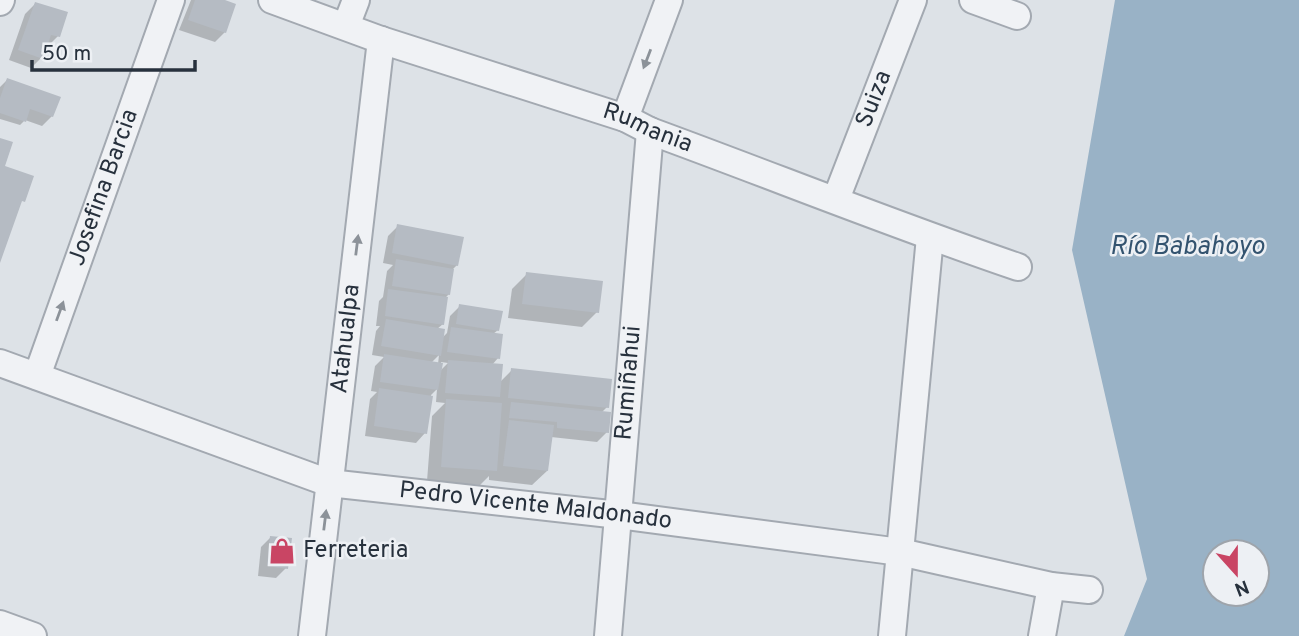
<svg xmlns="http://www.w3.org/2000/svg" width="1299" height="636" viewBox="0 0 1299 636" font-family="Overpass,sans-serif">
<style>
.water{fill:#99b2c6;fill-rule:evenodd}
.shadow{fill:#0003;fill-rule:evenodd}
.building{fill:#b5bbc3}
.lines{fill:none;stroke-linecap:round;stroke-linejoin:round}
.minor-casing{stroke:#a3a9b1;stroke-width:30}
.minor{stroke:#f0f2f5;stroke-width:26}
.oneway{fill:#8c9299}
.labels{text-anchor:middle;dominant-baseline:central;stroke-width:5;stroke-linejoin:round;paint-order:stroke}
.street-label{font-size:24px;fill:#27313d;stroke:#edf0f4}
.poi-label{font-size:24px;fill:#27313d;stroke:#edf0f4;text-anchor:start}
.water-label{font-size:26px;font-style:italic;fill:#33536f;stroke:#edf0f4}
</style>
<rect width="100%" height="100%" fill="#dde2e7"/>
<!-- water -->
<path class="water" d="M1115,0h184v636h-175l23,-57 -75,-329zM1215,552h42v42h-42z"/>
<!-- shadow -->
<g class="shadow">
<polygon points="191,0 220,0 225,32 215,42 179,30"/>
<polygon points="35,4 58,36 48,46 46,46 41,58 31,68 9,60 25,14"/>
<polygon points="7,80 52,116 42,126 25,120 20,125 0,119 0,87"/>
<path d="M398,226l59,39 -5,5 -3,24 -5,5 -1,25 -6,5 5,9 5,-5 3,-17 10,-10 38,24 -5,4 5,24 -6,7 8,17 12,-12 95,37 -6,6 6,19 -10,10 -46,-5 -4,34 -15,14 -43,-5v-4l-9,9 -53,-4 5,-65 13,-13 -9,-1 1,-13 -6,6 -6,38 -9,10 -51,-7 5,-37 7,-7 -6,-1 4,-25 9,-9 -12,-2 4,-24 4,-5h-4l3,-25 4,-4 4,-26 6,-6 -10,-2 5,-27zM439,355l-1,9 -7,-1zM441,362l7,1 -8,8z"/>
<polygon points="527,274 597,312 582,327 508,318 512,289"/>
<polygon points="271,537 286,568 276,578 258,576 261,547"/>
</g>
<!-- building -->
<g class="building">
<polygon points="195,0 225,0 236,4 226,33 188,20"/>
<polygon points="35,2 68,12 60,37 51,35 43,59 18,50"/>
<polygon points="7,78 61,97 53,117 30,109 26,122 0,113 0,98"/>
<polygon points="0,138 13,142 5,166 34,176 25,202 22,201 0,263"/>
<polygon points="397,224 464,237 458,266 392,253"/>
<polygon points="396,259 454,269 450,295 392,286"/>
<polygon points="526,272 603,281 599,313 522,304"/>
<polygon points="388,289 448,297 444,325 385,316"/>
<polygon points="459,304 503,311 499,331 456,324"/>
<polygon points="386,319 445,329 441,356 381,346"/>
<polygon points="451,327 503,334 500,359 447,352"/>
<polygon points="384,354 443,363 438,390 380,382"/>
<polygon points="448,360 503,364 500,397 445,393"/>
<polygon points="511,368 612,379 609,408 508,398"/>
<polygon points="379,388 433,396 427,434 374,426"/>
<polygon points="446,399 502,403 497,471 441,467"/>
<polygon points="511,402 611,412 609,433 557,428 557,422 509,418"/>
<polygon points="509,420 554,425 548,471 503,466"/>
<polygon points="270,536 292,538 288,569 267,566"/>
</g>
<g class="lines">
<!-- minor casing -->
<g class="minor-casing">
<g id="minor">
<path id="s1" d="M272,0l109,40 244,78 25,13c123,45 244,94 368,136"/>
<polyline points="973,0 1017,16"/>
<polyline points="0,2 1,0"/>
<polyline points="346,26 356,0"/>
<polyline points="625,118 669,0"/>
<path id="s2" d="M836,199l77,-199"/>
<path id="s3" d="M0,363l329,120 290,32 281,37 151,34 38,4"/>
<path id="s4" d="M37,376l134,-376"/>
<polyline points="0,624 33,636"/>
<path id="s5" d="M312,636l69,-596"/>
<path id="s6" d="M608,636l42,-505"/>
<polyline points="892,636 930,237"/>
<polyline points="1042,636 1051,586"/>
</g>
</g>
<!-- minor -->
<use href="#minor" class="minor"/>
</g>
<!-- one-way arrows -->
<defs><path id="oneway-solid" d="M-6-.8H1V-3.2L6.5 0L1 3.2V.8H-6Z" transform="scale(1.75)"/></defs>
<g class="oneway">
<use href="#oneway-solid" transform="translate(647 59) rotate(111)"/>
<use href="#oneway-solid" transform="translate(357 245) rotate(-83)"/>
<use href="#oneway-solid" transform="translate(60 311) rotate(-70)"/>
<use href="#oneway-solid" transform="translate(325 520) rotate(-83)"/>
</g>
<!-- icons -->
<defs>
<g id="shop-bare" transform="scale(2.1)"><path d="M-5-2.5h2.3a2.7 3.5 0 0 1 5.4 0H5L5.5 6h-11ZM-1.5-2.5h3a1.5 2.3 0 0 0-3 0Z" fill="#c94564" stroke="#edf0f4" stroke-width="2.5" paint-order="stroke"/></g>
</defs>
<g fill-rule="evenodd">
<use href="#shop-bare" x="282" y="551"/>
</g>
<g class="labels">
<!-- street labels -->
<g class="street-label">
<text stroke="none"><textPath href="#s2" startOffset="107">Suiza</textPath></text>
<text stroke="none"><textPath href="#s1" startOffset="397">Rumania</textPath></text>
<text stroke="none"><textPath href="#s4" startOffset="200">Josefina Barcia</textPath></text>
<text stroke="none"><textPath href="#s5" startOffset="299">Atahualpa</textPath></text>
<text stroke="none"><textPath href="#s6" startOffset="254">Rumiñahui</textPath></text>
<text stroke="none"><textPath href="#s3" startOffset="558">Pedro Vicente Maldonado</textPath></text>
</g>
<!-- poi labels -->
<g class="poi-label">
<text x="303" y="551">Ferreteria</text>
</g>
<!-- water labels -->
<g class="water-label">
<text x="1187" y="247">Río Babahoyo</text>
</g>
</g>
<!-- north arrow -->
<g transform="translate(1236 573) rotate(159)"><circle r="33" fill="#edf0f4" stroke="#9ea4ab" stroke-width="2"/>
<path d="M0-5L12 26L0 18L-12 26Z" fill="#c94564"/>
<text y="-10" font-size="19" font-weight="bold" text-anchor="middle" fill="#27313d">N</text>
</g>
<!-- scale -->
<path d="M32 60v10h163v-10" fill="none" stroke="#27313d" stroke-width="3.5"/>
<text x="42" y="60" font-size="21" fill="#27313d" stroke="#edf0f4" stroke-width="5" paint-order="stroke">50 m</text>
</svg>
